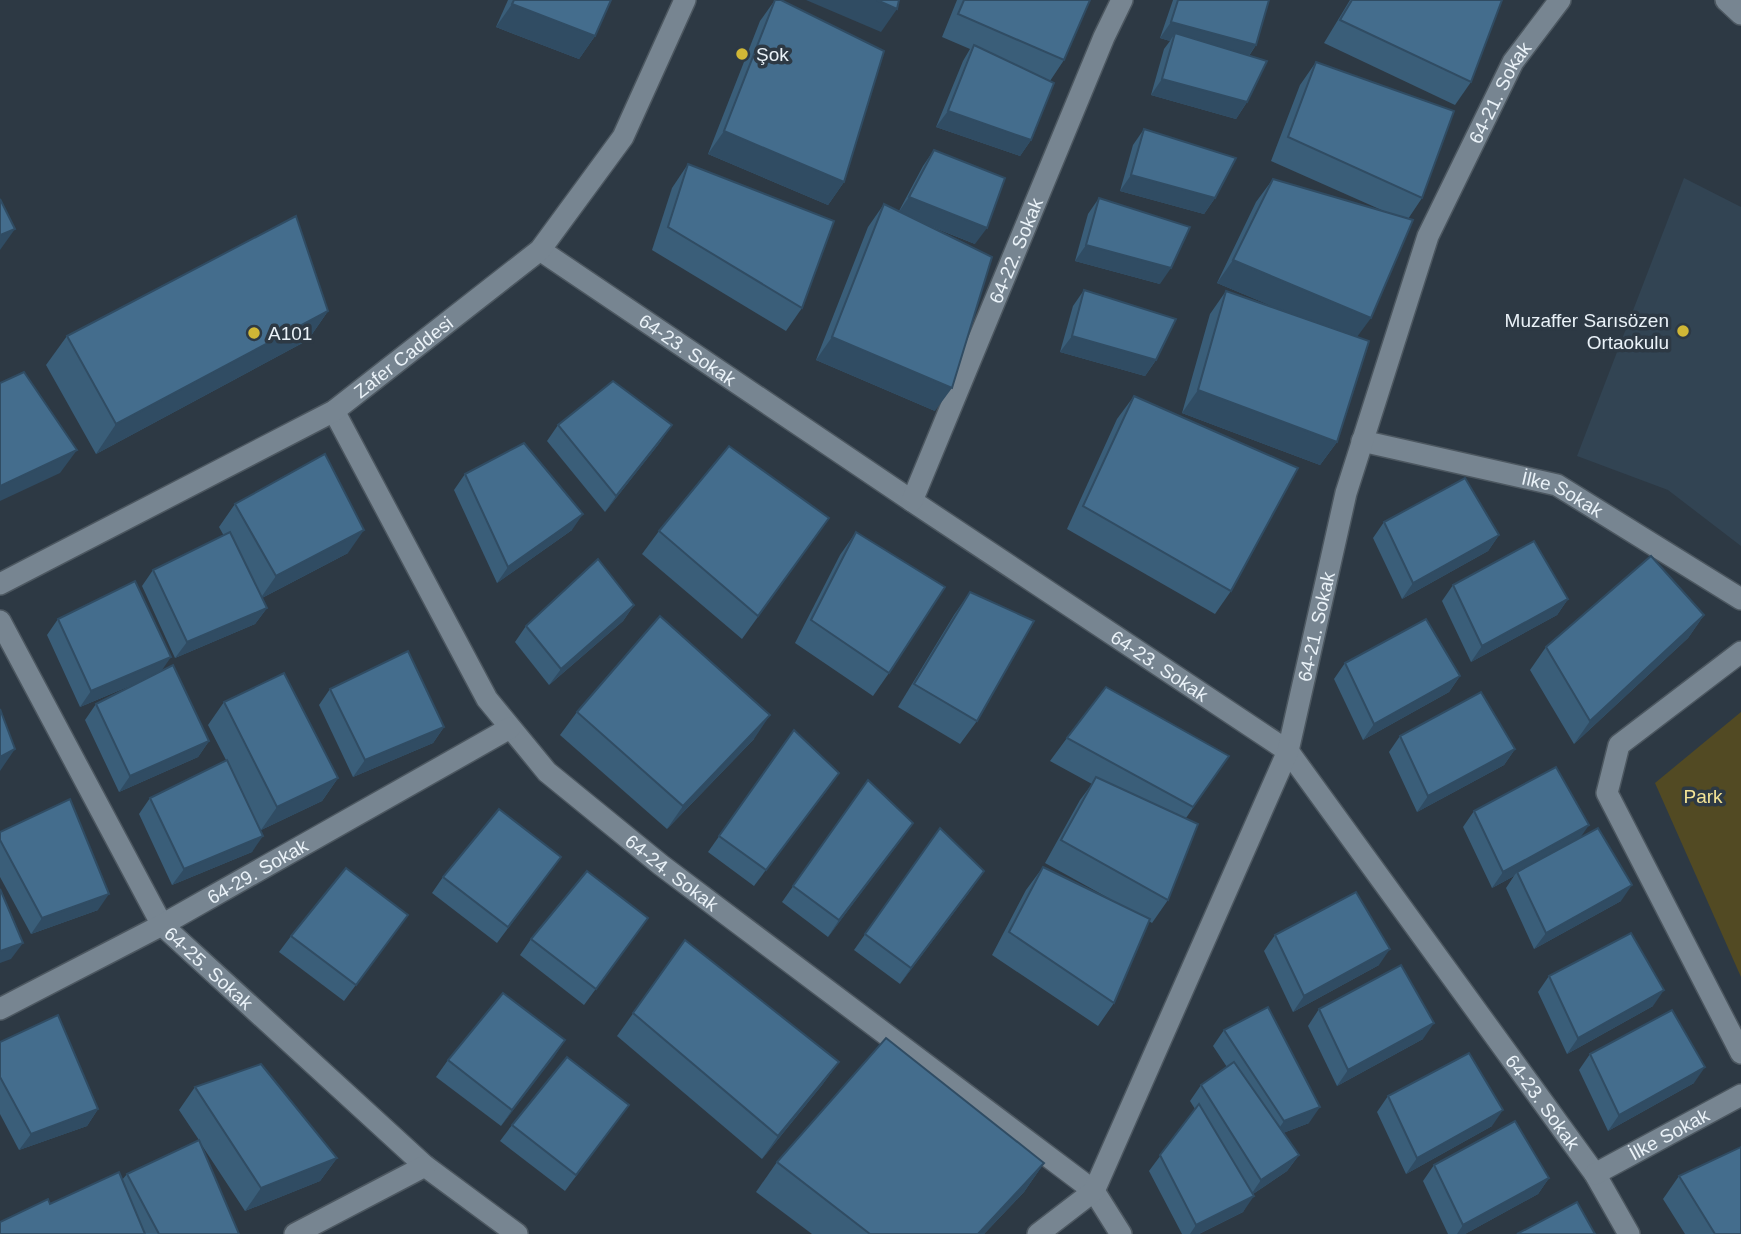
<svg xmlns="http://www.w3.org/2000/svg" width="1741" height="1234" viewBox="0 0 1741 1234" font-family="Helvetica,sans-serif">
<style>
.built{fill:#324453}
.green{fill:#524a23}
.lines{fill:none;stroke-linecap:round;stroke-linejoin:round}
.street-casing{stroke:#4c5760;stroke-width:24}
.secondary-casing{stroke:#4c5760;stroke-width:24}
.street{stroke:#778591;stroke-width:21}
.secondary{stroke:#778591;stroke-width:21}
.wall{fill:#3a5e79}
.shaded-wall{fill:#304c63}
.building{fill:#446d8d;stroke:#304c63;stroke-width:2}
.poi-dot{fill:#d0b736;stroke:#2d3944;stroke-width:2.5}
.labels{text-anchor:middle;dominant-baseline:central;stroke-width:7;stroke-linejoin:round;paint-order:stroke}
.poi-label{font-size:19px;fill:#eaf2f8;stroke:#2d3944;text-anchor:start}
.street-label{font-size:19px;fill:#eaf2f8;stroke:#2d3944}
.park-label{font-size:19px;fill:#f4e496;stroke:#2d3944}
</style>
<rect width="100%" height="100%" fill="#2d3944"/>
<!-- built -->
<polygon class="built" points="1684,178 1741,207 1741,546 1668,490 1577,456"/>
<!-- green -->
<polygon class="green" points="1741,712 1741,977 1655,783"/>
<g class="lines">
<!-- street casing -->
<g class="street-casing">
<g id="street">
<polyline points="1726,0 1741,14"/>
<path id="s1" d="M540,250l372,251 376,250 307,423 34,60"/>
<path id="s2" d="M334,411l153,288 60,73 114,93 433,326 27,43"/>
<path id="s3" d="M1362,441l195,44 184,114"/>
<path id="s4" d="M912,501l192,-464 18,-37"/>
<path id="s5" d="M0,621l162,304 263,241 92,68"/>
<polyline points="1741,652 1619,745 1607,793 1741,1053"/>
<path id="s6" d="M0,1009l162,-84 348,-197"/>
<path id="s7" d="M1595,1174l146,-79"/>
<polyline points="295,1234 425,1166"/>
<path id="s8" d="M1038,1234l56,-43 194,-440 58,-258 82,-257 85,-174 47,-62"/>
</g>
</g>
<!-- secondary casing -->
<g class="secondary-casing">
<g id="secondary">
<path id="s9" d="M0,584l334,-173 206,-161 83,-113 62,-137"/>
</g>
</g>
<!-- street -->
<use href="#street" class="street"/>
<!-- secondary -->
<use href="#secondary" class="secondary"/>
</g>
<!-- wall -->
<g class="wall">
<polygon points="508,0 611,0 595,36 579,59 496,27"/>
<polygon points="775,0 781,0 844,182 828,205 708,154 760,21"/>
<polygon points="957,0 1090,0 1064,60 1050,81 1031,140 1020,156 936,127 963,61 970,49 942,37"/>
<polygon points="1173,0 1269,0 1256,45 1249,56 1247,102 1236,119 1151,95 1164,49 1170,41 1160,38"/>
<polygon points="1350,0 1502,0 1471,82 1455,105 1324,43"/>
<polygon points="1316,62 1422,198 1408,219 1357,337 1337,442 1320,465 1182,413 1210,314 1226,291 1286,312 1217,283 1256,202 1273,179 1386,212 1271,161 1300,85"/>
<polygon points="1144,129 1215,198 1204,214 1120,191 1133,145"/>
<polygon points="934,150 975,244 927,225 935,411 816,360 868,227 884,204 899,211 923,166"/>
<polygon points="688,164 802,308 786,331 652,250 672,188"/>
<polygon points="1099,198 1160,284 1075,261 1088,214"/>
<polygon points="1084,290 1156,360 1145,376 1060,352 1073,306"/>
<polygon points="328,311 308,340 96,454 46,365 67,336"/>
<polygon points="1134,396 1231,591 1215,614 1067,529 1117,419"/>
<polygon points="558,425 661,441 605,512 547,441"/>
<polygon points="465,474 572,530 497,583 454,490"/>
<polygon points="235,504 348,553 262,598 267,608 255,624 175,658 142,586 153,570 224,536 219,527"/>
<polygon points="829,518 742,639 642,554 659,531"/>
<polygon points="1384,522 1499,535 1488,551 1402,599 1373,538"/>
<polygon points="856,532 889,673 873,696 795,643 840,555"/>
<polygon points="1453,585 1568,599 1557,615 1471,662 1442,601"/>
<polygon points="970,592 977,721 960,744 898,707 954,615"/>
<polygon points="634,605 623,621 549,685 515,642 526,626"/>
<polygon points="1704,615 1688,638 1574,744 1530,670 1546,647"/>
<polygon points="58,619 161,671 209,741 198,757 119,792 85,720 96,704 144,680 80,707 47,635"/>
<polygon points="1345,663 1460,676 1449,692 1363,740 1334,679"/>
<polygon points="330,689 444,727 433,743 353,777 319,705"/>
<polygon points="224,702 338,778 322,801 261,830 252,852 172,885 139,814 150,798 226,760 208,725"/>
<polygon points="577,712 754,739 667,829 560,735"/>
<polygon points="794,730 839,773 754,886 708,852"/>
<polygon points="1400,736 1515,749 1504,765 1417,812 1389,752"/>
<polygon points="1067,738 1229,756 1186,818 1168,900 1152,923 1149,921 1114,1003 1098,1026 992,955 1026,890 1043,867 1112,900 1045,863 1080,800 1092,784 1050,761"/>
<polygon points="868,780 913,823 828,937 782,902"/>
<polygon points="1474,811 1580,838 1621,901 1534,949 1506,888 1514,876 1492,888 1463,827"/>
<polygon points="940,828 973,887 900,984 854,950"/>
<polygon points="0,832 98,910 31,934 0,877"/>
<polygon points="549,873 497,943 432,893 443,877"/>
<polygon points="648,918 584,1005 520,955 531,939"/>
<polygon points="396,931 344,1001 279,952 291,936"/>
<polygon points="1275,935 1379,965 1293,1012 1264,951"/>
<polygon points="685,940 839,1062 822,1085 762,1159 617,1036"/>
<polygon points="1549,976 1653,1006 1567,1054 1538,992"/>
<polygon points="1319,1009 1423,1039 1337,1086 1308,1026"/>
<polygon points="1224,1030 1309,1123 1283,1133 1299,1155 1287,1171 1253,1194 1243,1212 1199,1234 1182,1234 1149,1171 1195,1109 1190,1101 1201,1085 1227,1067 1213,1046"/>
<polygon points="565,1040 501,1126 436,1077 448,1060"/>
<polygon points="0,1042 98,1109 87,1126 19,1150 0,1114"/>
<polygon points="1590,1054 1694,1083 1608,1131 1579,1070"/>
<polygon points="195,1087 337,1158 320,1181 245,1211 201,1144 239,1234 0,1234 50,1204 122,1180 127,1174 199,1140 179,1110"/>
<polygon points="1388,1096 1492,1126 1406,1174 1377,1112"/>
<polygon points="629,1105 565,1191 500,1141 512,1125"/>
<polygon points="777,1162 1044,1163 1024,1192 984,1234 812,1234 756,1192"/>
<polygon points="1434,1165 1549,1178 1538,1194 1465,1234 1448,1234 1423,1181"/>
<polygon points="1679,1176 1741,1234 1685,1234 1663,1199"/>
</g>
<!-- shaded-wall -->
<g class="shaded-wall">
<polygon points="806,0 877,0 897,9 881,32"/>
<polygon points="512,4 595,36 579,59 496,27"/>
<polygon points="1171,22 1256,45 1245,61 1175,33 1170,41 1160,38"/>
<polygon points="1162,79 1247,102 1236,119 1151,95"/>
<polygon points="948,111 1031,140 1020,156 936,127"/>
<polygon points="724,131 844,182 828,205 708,154"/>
<polygon points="1131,175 1215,198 1204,214 1120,191"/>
<polygon points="909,197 987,228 975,244 898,213"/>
<polygon points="15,229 0,250 0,235"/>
<polygon points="1086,245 1171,268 1160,284 1075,261"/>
<polygon points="1233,260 1371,318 1354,341 1217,283"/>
<polygon points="328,311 308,340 96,454 116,424"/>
<polygon points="1072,336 1156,360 1145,376 1060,352"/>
<polygon points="832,337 952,388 935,411 816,360"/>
<polygon points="1198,390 1337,442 1320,465 1182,413"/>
<polygon points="672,425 661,441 605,512 616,496"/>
<polygon points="77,450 60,473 0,501 0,486"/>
<polygon points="583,514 572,530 497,583 508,567"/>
<polygon points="364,530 348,553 260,599 276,576"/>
<polygon points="1499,535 1488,551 1402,599 1413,583"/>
<polygon points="1568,599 1557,615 1471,662 1482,646"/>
<polygon points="634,605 623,621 549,685 561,669"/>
<polygon points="267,608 255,624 175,658 187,642"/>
<polygon points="1704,615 1688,638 1574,744 1590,721"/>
<polygon points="171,657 160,673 80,707 91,691"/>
<polygon points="1460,676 1449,692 1363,740 1374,724"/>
<polygon points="770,715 754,739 667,829 683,806"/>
<polygon points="444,727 433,743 353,777 365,760"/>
<polygon points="209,741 198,757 119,792 130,776"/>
<polygon points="15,749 0,771 0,757"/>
<polygon points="1515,749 1504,765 1417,812 1428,796"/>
<polygon points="839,773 828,789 754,886 766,870"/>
<polygon points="338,778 322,801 261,830 277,807"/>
<polygon points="913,823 902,839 828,937 839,920"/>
<polygon points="1589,825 1578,841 1517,872 1514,876 1492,888 1503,872"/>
<polygon points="263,836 252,852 172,885 184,869"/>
<polygon points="984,871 973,887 900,984 911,968"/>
<polygon points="1632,885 1621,901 1534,949 1546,933"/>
<polygon points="109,894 98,910 31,934 42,918"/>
<polygon points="23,943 11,959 0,963 0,951"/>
<polygon points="1390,949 1379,965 1293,1012 1304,996"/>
<polygon points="1664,990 1653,1006 1567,1054 1578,1038"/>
<polygon points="1434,1023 1423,1039 1337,1086 1348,1070"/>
<polygon points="565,1040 554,1057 501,1126 512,1110"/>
<polygon points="839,1062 822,1085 762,1159 778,1136"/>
<polygon points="1705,1067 1694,1083 1608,1131 1619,1115"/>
<polygon points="1320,1107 1309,1123 1273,1137 1284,1121"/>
<polygon points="98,1109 87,1126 19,1150 31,1134"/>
<polygon points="1503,1110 1492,1126 1406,1174 1417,1158"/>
<polygon points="1299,1155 1287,1171 1250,1196 1261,1180"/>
<polygon points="337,1158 320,1181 245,1211 261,1188"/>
<polygon points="1044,1163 1024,1192 984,1234 978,1234"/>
<polygon points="1549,1178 1538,1194 1465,1234 1457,1234 1463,1225"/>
<polygon points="1254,1196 1243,1212 1199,1234 1190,1234 1196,1225"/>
</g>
<!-- building -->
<g class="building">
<polygon points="514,0 611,0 595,36 512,4"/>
<polygon points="775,0 781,0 884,51 844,182 724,131"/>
<polygon points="877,0 899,0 897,9"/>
<polygon points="964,0 1090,0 1064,60 958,14"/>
<polygon points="1178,0 1269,0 1256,45 1171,22"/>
<polygon points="1352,0 1502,0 1471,82 1340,20"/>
<polygon points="1175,33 1267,61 1247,102 1162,79"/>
<polygon points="974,45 1054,83 1031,140 948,111"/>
<polygon points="1316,62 1454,111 1422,198 1288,137"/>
<polygon points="1144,129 1236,158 1215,198 1131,175"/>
<polygon points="934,150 1005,178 987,228 909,197"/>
<polygon points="688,164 834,221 802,308 668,227"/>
<polygon points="1273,179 1413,220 1371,318 1233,260"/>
<polygon points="1099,198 1190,227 1171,268 1086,245"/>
<polygon points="0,199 15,229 0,235"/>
<polygon points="884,204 992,257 952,388 832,337"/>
<polygon points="296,216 328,311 116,424 67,336"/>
<polygon points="1084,290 1176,319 1156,360 1072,336"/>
<polygon points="1226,291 1369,341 1337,442 1198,390"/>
<polygon points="24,372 77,450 0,486 0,383"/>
<polygon points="613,381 672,425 616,496 558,425"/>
<polygon points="1134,396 1298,468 1231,591 1083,506"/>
<polygon points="524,443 583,514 508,567 465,474"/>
<polygon points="729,446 829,518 758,616 659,531"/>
<polygon points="325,454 364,530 276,576 235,504"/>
<polygon points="1465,478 1499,535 1413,583 1384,522"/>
<polygon points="230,532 267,608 187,642 153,570"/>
<polygon points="856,532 945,587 889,673 811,620"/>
<polygon points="1534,541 1568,599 1482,646 1453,585"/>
<polygon points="1651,556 1704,615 1590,721 1546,647"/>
<polygon points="598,559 634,605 561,669 526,626"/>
<polygon points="135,581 171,657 91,691 58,619"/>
<polygon points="970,592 1034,621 977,721 914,684"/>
<polygon points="660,616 770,715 683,806 577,712"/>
<polygon points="1426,619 1460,676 1374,724 1345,663"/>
<polygon points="408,651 444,727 365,760 330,689"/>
<polygon points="173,665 209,741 130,776 96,704"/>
<polygon points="284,673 338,778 277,807 224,702"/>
<polygon points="1106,687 1229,756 1193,807 1067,738"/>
<polygon points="1481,692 1515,749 1428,796 1400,736"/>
<polygon points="0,709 15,749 0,757"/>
<polygon points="794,730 839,773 766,870 719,836"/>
<polygon points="227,760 263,836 184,869 150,798"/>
<polygon points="1556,767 1589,825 1503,872 1474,811"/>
<polygon points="1096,777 1198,824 1168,900 1061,840"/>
<polygon points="868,780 913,823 839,920 793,886"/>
<polygon points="70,799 109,894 42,918 0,840 0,832"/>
<polygon points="499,809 561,857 508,927 443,877"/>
<polygon points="940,828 984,871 911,968 865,934"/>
<polygon points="1598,828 1632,885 1546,933 1517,872"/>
<polygon points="1043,867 1150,919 1114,1003 1009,932"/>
<polygon points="346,868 408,915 356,985 291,936"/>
<polygon points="587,871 648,918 596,989 531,939"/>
<polygon points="0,889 23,943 0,951"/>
<polygon points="1356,892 1390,949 1304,996 1275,935"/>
<polygon points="1631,933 1664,990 1578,1038 1549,976"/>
<polygon points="685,940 839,1062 778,1136 633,1013"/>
<polygon points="1401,965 1434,1023 1348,1070 1319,1009"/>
<polygon points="503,993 565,1040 512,1110 448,1060"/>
<polygon points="1268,1007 1320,1107 1284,1121 1224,1030"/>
<polygon points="1672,1010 1705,1067 1619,1115 1590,1054"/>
<polygon points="58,1015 98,1109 31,1134 0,1077 0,1042"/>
<polygon points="886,1038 1044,1163 978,1234 870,1234 777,1162"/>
<polygon points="1469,1053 1503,1110 1417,1158 1388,1096"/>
<polygon points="567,1057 629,1105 576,1175 512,1125"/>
<polygon points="1234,1062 1299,1155 1261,1180 1201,1085"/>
<polygon points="261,1064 337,1158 261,1188 195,1087"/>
<polygon points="1199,1104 1254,1196 1196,1225 1160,1155"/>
<polygon points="1515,1121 1549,1178 1463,1225 1434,1165"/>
<polygon points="199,1140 239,1234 159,1234 127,1174"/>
<polygon points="1741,1147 1741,1234 1715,1234 1679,1176"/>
<polygon points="119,1172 145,1234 0,1234 0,1222 48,1199 50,1204"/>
<polygon points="1577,1202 1595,1234 1517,1234"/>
</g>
<!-- markers -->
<g class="poi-dot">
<circle cx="742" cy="54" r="7"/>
<circle cx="1683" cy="331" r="7"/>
<circle cx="254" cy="333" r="7"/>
</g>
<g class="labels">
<!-- poi labels -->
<g class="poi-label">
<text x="756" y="54">Şok</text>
<text x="1669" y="320" text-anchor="end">Muzaffer Sarısözen<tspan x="1669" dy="22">Ortaokulu</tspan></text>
<text x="268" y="333">A101</text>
</g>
<!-- street labels -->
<g class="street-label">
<text stroke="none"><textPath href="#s8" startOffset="1246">64-21. Sokak</textPath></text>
<text stroke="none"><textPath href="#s4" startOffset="271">64-22. Sokak</textPath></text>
<text stroke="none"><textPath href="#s1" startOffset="178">64-23. Sokak</textPath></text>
<text stroke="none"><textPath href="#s9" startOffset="464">Zafer Caddesi</textPath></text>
<text stroke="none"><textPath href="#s3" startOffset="208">İlke Sokak</textPath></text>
<text stroke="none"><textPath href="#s8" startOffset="679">64-21. Sokak</textPath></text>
<text stroke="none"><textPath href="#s1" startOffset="746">64-23. Sokak</textPath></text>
<text stroke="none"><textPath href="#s6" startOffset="292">64-29. Sokak</textPath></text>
<text stroke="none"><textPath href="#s2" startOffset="581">64-24. Sokak</textPath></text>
<text stroke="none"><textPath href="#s5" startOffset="408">64-25. Sokak</textPath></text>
<text stroke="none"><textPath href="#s1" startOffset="1334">64-23. Sokak</textPath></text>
<text stroke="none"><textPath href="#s7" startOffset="84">İlke Sokak</textPath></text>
</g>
<!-- park labels -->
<g class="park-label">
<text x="1703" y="796">Park</text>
</g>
</g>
</svg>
